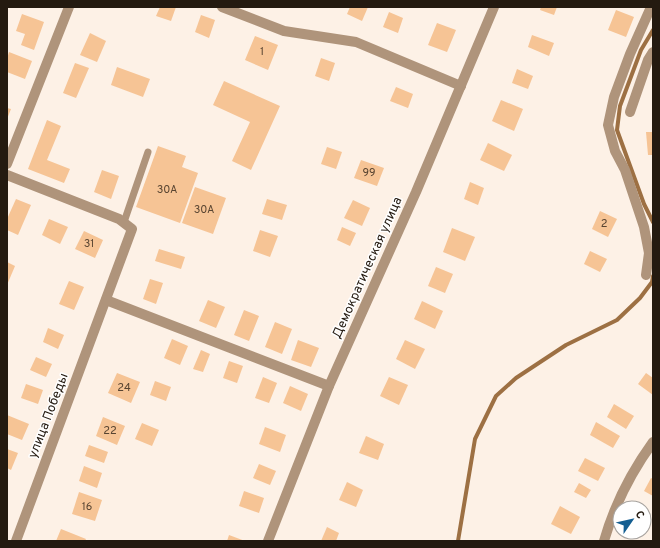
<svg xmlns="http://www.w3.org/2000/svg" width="660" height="548" viewBox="0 0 660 548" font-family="Overpass,sans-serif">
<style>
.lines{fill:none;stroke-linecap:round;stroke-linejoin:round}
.stream{stroke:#9d7043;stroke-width:4}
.building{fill:#f6c495}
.lane{stroke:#af947b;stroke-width:7}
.street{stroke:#af947b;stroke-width:10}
.labels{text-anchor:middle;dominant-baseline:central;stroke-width:3;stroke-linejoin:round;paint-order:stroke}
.number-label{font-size:11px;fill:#584431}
.street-label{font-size:13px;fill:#241a10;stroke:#fff}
</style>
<rect width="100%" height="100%" fill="#fdf1e6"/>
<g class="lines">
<!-- stream -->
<g class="stream">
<polyline points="653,30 641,50 620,106 617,130 644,204 653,222"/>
<polyline points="458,541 475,439 496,396 516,378 566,345 617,320 640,298 652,282 653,276"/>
</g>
</g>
<!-- building -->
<g class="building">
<polygon points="160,7 176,7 171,21 156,16"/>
<polygon points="350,7 368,7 362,21 347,14"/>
<polygon points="541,7 557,7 554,15 540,10"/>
<polygon points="616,10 634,17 626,37 608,30"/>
<polygon points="389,12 403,18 398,33 383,27"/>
<polygon points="22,14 44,22 34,50 21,45 25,34 16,31"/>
<polygon points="201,15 215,20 209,38 195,32"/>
<polygon points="437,23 456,30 447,52 428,45"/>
<polygon points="90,33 106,41 97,62 80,55"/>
<polygon points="532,35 554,43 549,56 528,47"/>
<polygon points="255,36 278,45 268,70 245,60"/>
<polygon points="9,52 32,61 25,79 7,72 7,59"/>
<polygon points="321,58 335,63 329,81 315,76"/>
<polygon points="75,63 89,68 76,98 63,93"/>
<polygon points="117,67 150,79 143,97 111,85"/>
<polygon points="517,69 533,76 528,89 512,83"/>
<polygon points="224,81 280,106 251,170 232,161 250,122 213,105"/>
<polygon points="396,87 413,94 408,108 390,101"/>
<polygon points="501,100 523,109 514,131 492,121"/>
<polygon points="7,108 11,109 7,119"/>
<polygon points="47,120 61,126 47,160 70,169 64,183 28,169"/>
<polygon points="646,132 653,132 653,155 648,155"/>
<polygon points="488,143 512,155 504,171 480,160"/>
<polygon points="158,146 186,156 182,167 198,173 180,223 136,207"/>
<polygon points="327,147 342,152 336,169 321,164"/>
<polygon points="361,160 384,168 377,186 354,178"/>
<polygon points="102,170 119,176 111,199 94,192"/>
<polygon points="470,182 484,188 478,205 464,199"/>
<polygon points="195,187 226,198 213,234 182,223"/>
<polygon points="16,199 31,205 18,235 7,230 7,219"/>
<polygon points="267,199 287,205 282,220 262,214"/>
<polygon points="353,200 370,208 362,226 344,218"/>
<polygon points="600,211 617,219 608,237 592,229"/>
<polygon points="49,219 68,227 60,244 42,235"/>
<polygon points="342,227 356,233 350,246 337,240"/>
<polygon points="452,228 475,237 465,261 443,252"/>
<polygon points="260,230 278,236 270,257 253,251"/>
<polygon points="84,231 103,240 95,258 75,249"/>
<polygon points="159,249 185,257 181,269 155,261"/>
<polygon points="590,251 607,259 600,272 584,264"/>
<polygon points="7,262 15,266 7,285"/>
<polygon points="436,267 453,274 445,293 428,286"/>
<polygon points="150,279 163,283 156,304 143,299"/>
<polygon points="69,281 84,287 74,310 59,304"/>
<polygon points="208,300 225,307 216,328 199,321"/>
<polygon points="422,301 443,311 435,329 414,319"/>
<polygon points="244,310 259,316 249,341 234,335"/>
<polygon points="275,322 292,329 282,354 265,347"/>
<polygon points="48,328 64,335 58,349 43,342"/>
<polygon points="172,339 188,346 180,365 164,358"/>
<polygon points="298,340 319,348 311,367 291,360"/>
<polygon points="405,340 425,349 415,369 396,359"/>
<polygon points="201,350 210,354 203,372 193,369"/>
<polygon points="36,357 52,364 46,377 30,370"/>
<polygon points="229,361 243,366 237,383 223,378"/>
<polygon points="117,373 140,382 131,403 108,393"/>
<polygon points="646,373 653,378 653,395 638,384"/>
<polygon points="263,377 277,383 269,403 255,398"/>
<polygon points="389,377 408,385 399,405 380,396"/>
<polygon points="155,381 171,387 166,401 150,395"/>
<polygon points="26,384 43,390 38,404 21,398"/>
<polygon points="290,386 308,394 301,411 283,403"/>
<polygon points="614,404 634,416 626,429 607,417"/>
<polygon points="7,415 29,424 22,440 7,434"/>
<polygon points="103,417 125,426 117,445 96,436"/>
<polygon points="596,422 620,436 613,448 590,435"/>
<polygon points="142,423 159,430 152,446 135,439"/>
<polygon points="265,427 286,435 280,452 259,444"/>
<polygon points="366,436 384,444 378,460 359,453"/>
<polygon points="89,445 108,452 104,463 85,456"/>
<polygon points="7,449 18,453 11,470 7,468"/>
<polygon points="585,458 605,468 598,481 578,471"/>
<polygon points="259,464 276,471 270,485 253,478"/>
<polygon points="84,466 102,473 97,488 79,481"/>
<polygon points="651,478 653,479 653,496 644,491"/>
<polygon points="347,482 363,490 356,507 339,500"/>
<polygon points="579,483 591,490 586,498 574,492"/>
<polygon points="244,491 264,498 259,513 239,506"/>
<polygon points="79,492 102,500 95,521 72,514"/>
<polygon points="560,506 580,517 571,534 551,524"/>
<polygon points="327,527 339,533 336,541 321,541"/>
<polygon points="61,529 86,539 85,541 56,541"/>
<polygon points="229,535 245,541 227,541"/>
</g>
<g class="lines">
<!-- lane -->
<polyline class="lane" points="124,222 148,152"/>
<!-- street -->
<g class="street">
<polyline points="222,7 284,31 356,42 461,86"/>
<polyline points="630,112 648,60 653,52"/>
<polyline points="7,164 69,7"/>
<polyline points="7,175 119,219 132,229 16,541"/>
<polyline points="646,275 649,253 644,227 625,170 615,151 608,125 614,97 630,54 651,7"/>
<polyline points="106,300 329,386"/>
<polyline points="268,541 329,386 416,192 494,7"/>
<path d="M604,541c10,-35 28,-70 49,-99"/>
</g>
</g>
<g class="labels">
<!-- number labels -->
<g class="number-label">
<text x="262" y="52">1</text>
<text x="369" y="173">99</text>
<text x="167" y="190">30А</text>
<text x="204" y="210">30А</text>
<text x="604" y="224">2</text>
<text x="89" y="244">31</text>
<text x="124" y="388">24</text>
<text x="110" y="431">22</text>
<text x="87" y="507">16</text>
</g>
<!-- street labels -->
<g class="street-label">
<text transform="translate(368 268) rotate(-66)">Демократическая улица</text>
<text transform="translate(49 416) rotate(-69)">улица Победы</text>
</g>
</g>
<!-- border -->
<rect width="660" height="548" fill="none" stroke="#241a10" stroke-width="16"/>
<!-- north arrow -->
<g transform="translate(632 520) rotate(56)"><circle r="19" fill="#ffffff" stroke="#a7a39f"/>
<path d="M0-3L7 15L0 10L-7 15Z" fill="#145e91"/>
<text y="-6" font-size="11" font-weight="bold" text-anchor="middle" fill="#241a10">С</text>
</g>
</svg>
